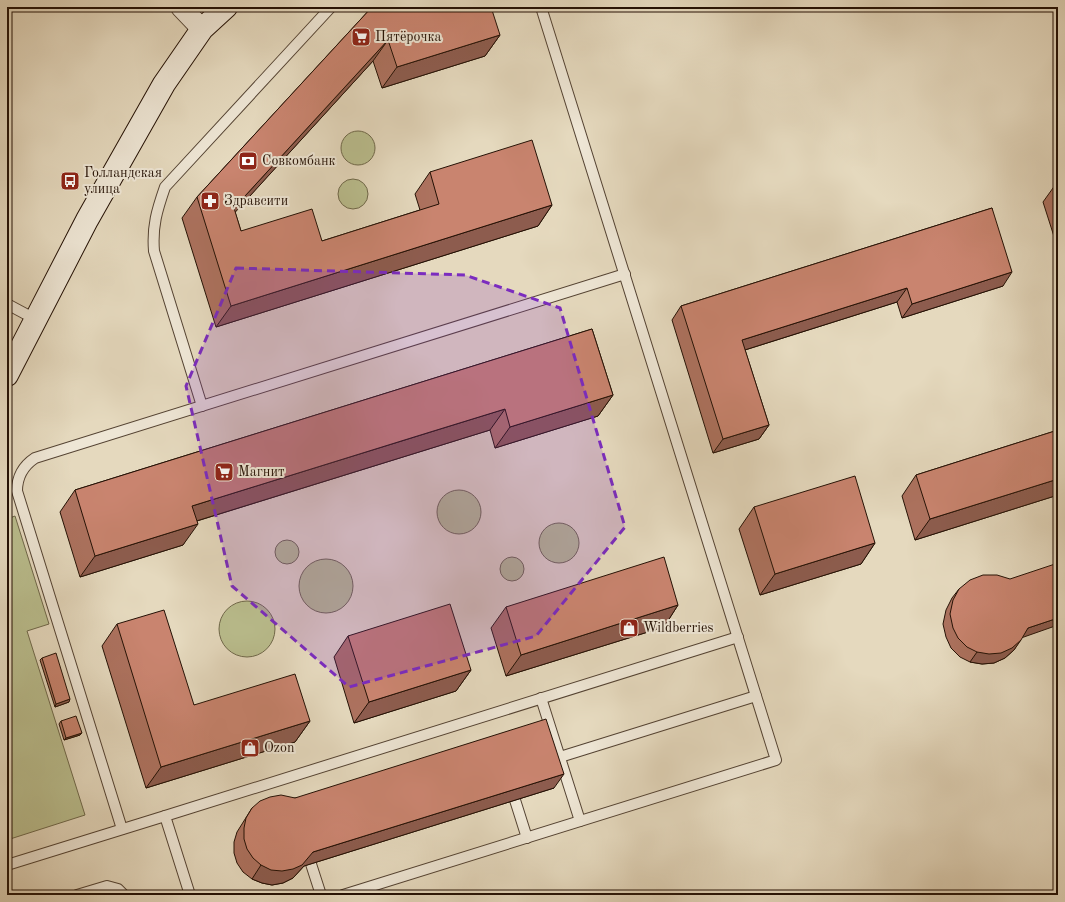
<svg xmlns="http://www.w3.org/2000/svg" width="1065" height="902" viewBox="0 0 1065 902" font-family="'Old Standard TT',serif">
<style>
.green{fill:#babe8e;stroke:#6f684a}
.lines{fill:none;stroke-linecap:round;stroke-linejoin:round}
.lane-casing{stroke:#544333;stroke-width:12}
.street-casing{stroke:#544333;stroke-width:22}
.secondary-casing{stroke:#241105;stroke-width:24}
.lane{stroke:#eee6d5;stroke-width:10}
.street{stroke:#eee6d5;stroke-width:20}
.secondary{stroke:#eee6d5;stroke-width:22}
.wall{fill:#ad725f;stroke:#241105}
.shaded-wall{fill:#8d5c4e;stroke:#241105}
.building{fill:#c9846f;stroke:#241105}
.marked{fill:#7b2cbf;fill-opacity:0.2;stroke:#7b2cbf;stroke-width:3;stroke-dasharray:8 5;stroke-linejoin:round}
.labels{text-anchor:middle;dominant-baseline:central;stroke-width:4;stroke-linejoin:round;paint-order:stroke}
.poi-label{font-size:14px;fill:#241105;stroke:#eee6d5;text-anchor:start}
</style>
<rect width="100%" height="100%" fill="#e5d9be"/>
<filter id="stains"><feTurbulence type="fractalNoise" baseFrequency=".005" numOctaves="4"/><feColorMatrix values="0 0 0 0 .2 0 0 0 0 .09 0 0 0 0 .02 0 0 0 .5 -.17"/></filter>
<radialGradient id="worn" r=".72"><stop offset=".6" stop-color="#630" stop-opacity="0"/><stop offset="1" stop-color="#630" stop-opacity=".3"/></radialGradient>
<!-- green -->
<g class="green">
<circle cx="358" cy="148" r="17"/>
<circle cx="353" cy="194" r="15"/>
<circle cx="459" cy="512" r="22"/>
<polygon points="15,516 49,624 27,631 85,815 7,840 7,519"/>
<circle cx="559" cy="543" r="20"/>
<circle cx="287" cy="552" r="12"/>
<circle cx="512" cy="569" r="12"/>
<circle cx="326" cy="586" r="27"/>
<circle cx="247" cy="629" r="28"/>
</g>
<g class="lines">
<!-- lane casing -->
<g class="lane-casing">
<g id="lane">
<polyline points="7,304 35,319"/>
<path d="M202,406l-48,-155c-2,-25 3,-41 11,-64l166,-180"/>
<polyline points="541,698 580,821"/>
<polyline points="560,757 756,696"/>
<polyline points="515,800 527,838"/>
<path d="M122,829l-105,-338c0,-15 6,-25 18,-33l590,-184"/>
<polyline points="311,864 321,895"/>
<polyline points="7,865 165,816"/>
<polyline points="77,895 107,886 118,889 124,895"/>
<polyline points="190,895 165,816 738,637"/>
<polyline points="343,895 776,760 541,7"/>
</g>
</g>
<!-- street casing -->
<g class="street-casing">
<polyline id="street" points="181,7 202,29"/>
</g>
<!-- secondary casing -->
<g class="secondary-casing">
<polyline id="secondary" points="7,375 87,220 164,84 202,29 226,7"/>
</g>
<!-- lane -->
<use href="#lane" class="lane"/>
<!-- street -->
<use href="#street" class="street"/>
<!-- secondary -->
<use href="#secondary" class="secondary"/>
</g>
<!-- wall -->
<g class="wall">
<polygon points="372,7 500,35 485,56 382,88 373,61 235,212 241,231 322,241 420,210 415,194 430,172 552,205 538,226 216,327 182,218 197,197"/>
<polygon points="1058,181 1058,249 1043,202"/>
<polygon points="992,208 1003,286 902,318 897,302 745,350 769,425 759,439 713,453 672,320 681,306"/>
<polygon points="592,329 613,395 598,416 495,448 490,430 197,521 183,545 80,577 60,512 75,490"/>
<polygon points="1058,430 1058,495 915,540 902,496 916,475"/>
<polygon points="754,507 875,543 861,564 760,595 739,529"/>
<polygon points="959,589 1022,637 1014,650 1005,658 994,663 982,664 970,662 960,657 951,648 946,637 943,624 946,610 952,598"/>
<polygon points="678,605 664,627 506,676 491,628 506,607"/>
<polygon points="117,624 194,705 310,721 295,742 146,788 102,646"/>
<polygon points="348,636 471,670 456,691 354,723 334,657"/>
<polygon points="42,658 69,702 55,707 40,660"/>
<polygon points="61,721 82,733 80,735 64,740 59,724"/>
<polygon points="554,788 304,866 293,878 283,883 272,885 262,883 252,879 243,872 237,863 234,853 234,842 237,832 252,808 295,798"/>
</g>
<!-- shaded-wall -->
<g class="shaded-wall">
<polygon points="500,35 485,56 382,88 397,67"/>
<polygon points="388,40 373,61 219,230 234,208"/>
<polygon points="552,205 538,226 216,327 231,306"/>
<polygon points="1012,272 1003,286 902,318 912,304"/>
<polygon points="907,288 897,302 732,354 742,340"/>
<polygon points="613,395 598,416 495,448 510,427"/>
<polygon points="505,409 490,430 177,527 192,506"/>
<polygon points="769,425 759,439 713,453 723,439"/>
<polygon points="1058,479 1058,495 915,540 930,519"/>
<polygon points="198,524 183,545 80,577 95,556"/>
<polygon points="875,543 861,564 760,595 775,574"/>
<polygon points="678,605 664,627 506,676 521,655"/>
<polygon points="1058,618 1058,625 1021,638 1028,628"/>
<polygon points="1021,640 1014,650 1005,658 994,663 982,664 970,662 977,652"/>
<polygon points="471,670 456,691 354,723 369,702"/>
<polygon points="70,699 69,702 55,707 56,704"/>
<polygon points="310,721 295,742 146,788 161,767"/>
<polygon points="82,733 80,735 64,740 66,738"/>
<polygon points="564,774 554,788 304,866 293,878 283,883 272,885 262,883 252,879 261,865 313,852"/>
</g>
<!-- building -->
<g class="building">
<polygon points="372,7 491,7 500,35 397,67 388,40 234,208 241,231 312,209 322,241 439,204 430,172 532,140 552,205 231,306 197,197"/>
<polygon points="992,208 1012,272 912,304 907,288 742,340 769,425 723,439 681,306"/>
<polygon points="592,329 613,395 510,427 505,409 427,433 192,506 198,524 95,556 75,490"/>
<polygon points="1058,430 1058,479 930,519 916,475"/>
<polygon points="855,476 875,543 775,574 754,507"/>
<polygon points="664,557 678,605 521,655 506,607"/>
<polygon points="1058,563 1058,618 1028,628 1021,640 1012,648 1001,653 989,654 977,652 967,647 958,638 953,628 950,614 953,600 959,589 970,580 983,575 997,575 1010,579"/>
<polygon points="450,604 471,670 369,702 348,636"/>
<polygon points="164,610 194,705 295,674 310,721 161,767 117,624"/>
<polygon points="56,653 70,699 56,704 42,658"/>
<polygon points="76,716 82,733 66,738 61,721"/>
<polygon points="546,719 564,774 313,852 302,865 293,869 282,871 271,870 261,865 253,858 247,849 244,839 244,828 246,818 252,808 260,801 270,797 281,795 295,798"/>
</g>
<!-- marked area -->
<path class="marked" d="M236,268l229,7 95,33 65,219 -89,109 -187,51 -117,-101 -46,-200z"/>
<!-- icons -->
<defs>
<g id="supermarket-square" transform="scale(1)"><rect x="-9" y="-9" width="18" height="18" rx="4" fill="#8f2418" stroke="#eee6d5"/><path d="M-6-5.5h2.5l.6 2H6L4.5 2H-2.5L-4.4-4H-6ZM-1.5 3.2a1.3 1.3 0 1 0 .1 0ZM3 3.2a1.3 1.3 0 1 0 .1 0Z" fill="#fff"/></g>
<g id="bank-square" transform="scale(1)"><rect x="-9" y="-9" width="18" height="18" rx="4" fill="#8f2418" stroke="#eee6d5"/><path d="M-6-4H6V4H-6ZM0-2.3a2.3 2.3 0 1 0 0 4.6a2.3 2.3 0 1 0 0-4.6Z" fill="#fff"/></g>
<g id="bus-square" transform="scale(1)"><rect x="-9" y="-9" width="18" height="18" rx="4" fill="#8f2418" stroke="#eee6d5"/><path d="M-5-6H5V4H4V6H2V4H-2V6H-4V4H-5ZM-3.5-4V0h7V-4ZM-3.5 1.2v1.5H-2V1.2ZM2 1.2v1.5H3.5V1.2Z" fill="#fff"/></g>
<g id="pharmacy-square" transform="scale(1)"><rect x="-9" y="-9" width="18" height="18" rx="4" fill="#8f2418" stroke="#eee6d5"/><path d="M-2-6h4v4h4v4h-4v4h-4v-4h-4v-4h4Z" fill="#fff"/></g>
<g id="shop-square" transform="scale(1)"><rect x="-9" y="-9" width="18" height="18" rx="4" fill="#8f2418" stroke="#eee6d5"/><path d="M-5-2.5h2.3a2.7 3.5 0 0 1 5.4 0H5L5.5 6h-11ZM-1.5-2.5h3a1.5 2.3 0 0 0-3 0Z" fill="#fff"/></g>
</defs>
<g fill-rule="evenodd">
<use href="#supermarket-square" x="361" y="37"/>
<use href="#bank-square" x="248" y="161"/>
<use href="#bus-square" x="70" y="181"/>
<use href="#pharmacy-square" x="210" y="201"/>
<use href="#supermarket-square" x="224" y="472"/>
<use href="#shop-square" x="629" y="628"/>
<use href="#shop-square" x="250" y="748"/>
</g>
<g class="labels">
<!-- poi labels -->
<g class="poi-label">
<text x="375" y="37">Пятёрочка</text>
<text x="262" y="161">Совкомбанк</text>
<text x="84" y="173">Голландская<tspan x="84" dy="16">улица</tspan></text>
<text x="224" y="201">Здравсити</text>
<text x="238" y="472">Магнит</text>
<text x="643" y="628">Wildberries</text>
<text x="264" y="748">Ozon</text>
</g>
</g>
<!-- margin -->
<rect width="1065" height="902" fill="none" stroke="#e5d9be" stroke-width="24"/>
<rect x="8" y="8" width="1049" height="886" fill="none" stroke="#241105" stroke-width="2"/>
<rect x="12" y="12" width="1041" height="878" fill="none" stroke="#241105"/>
<rect width="100%" height="100%" filter="url(#stains)"/>
<rect width="100%" height="100%" fill="url(#worn)"/>
</svg>
